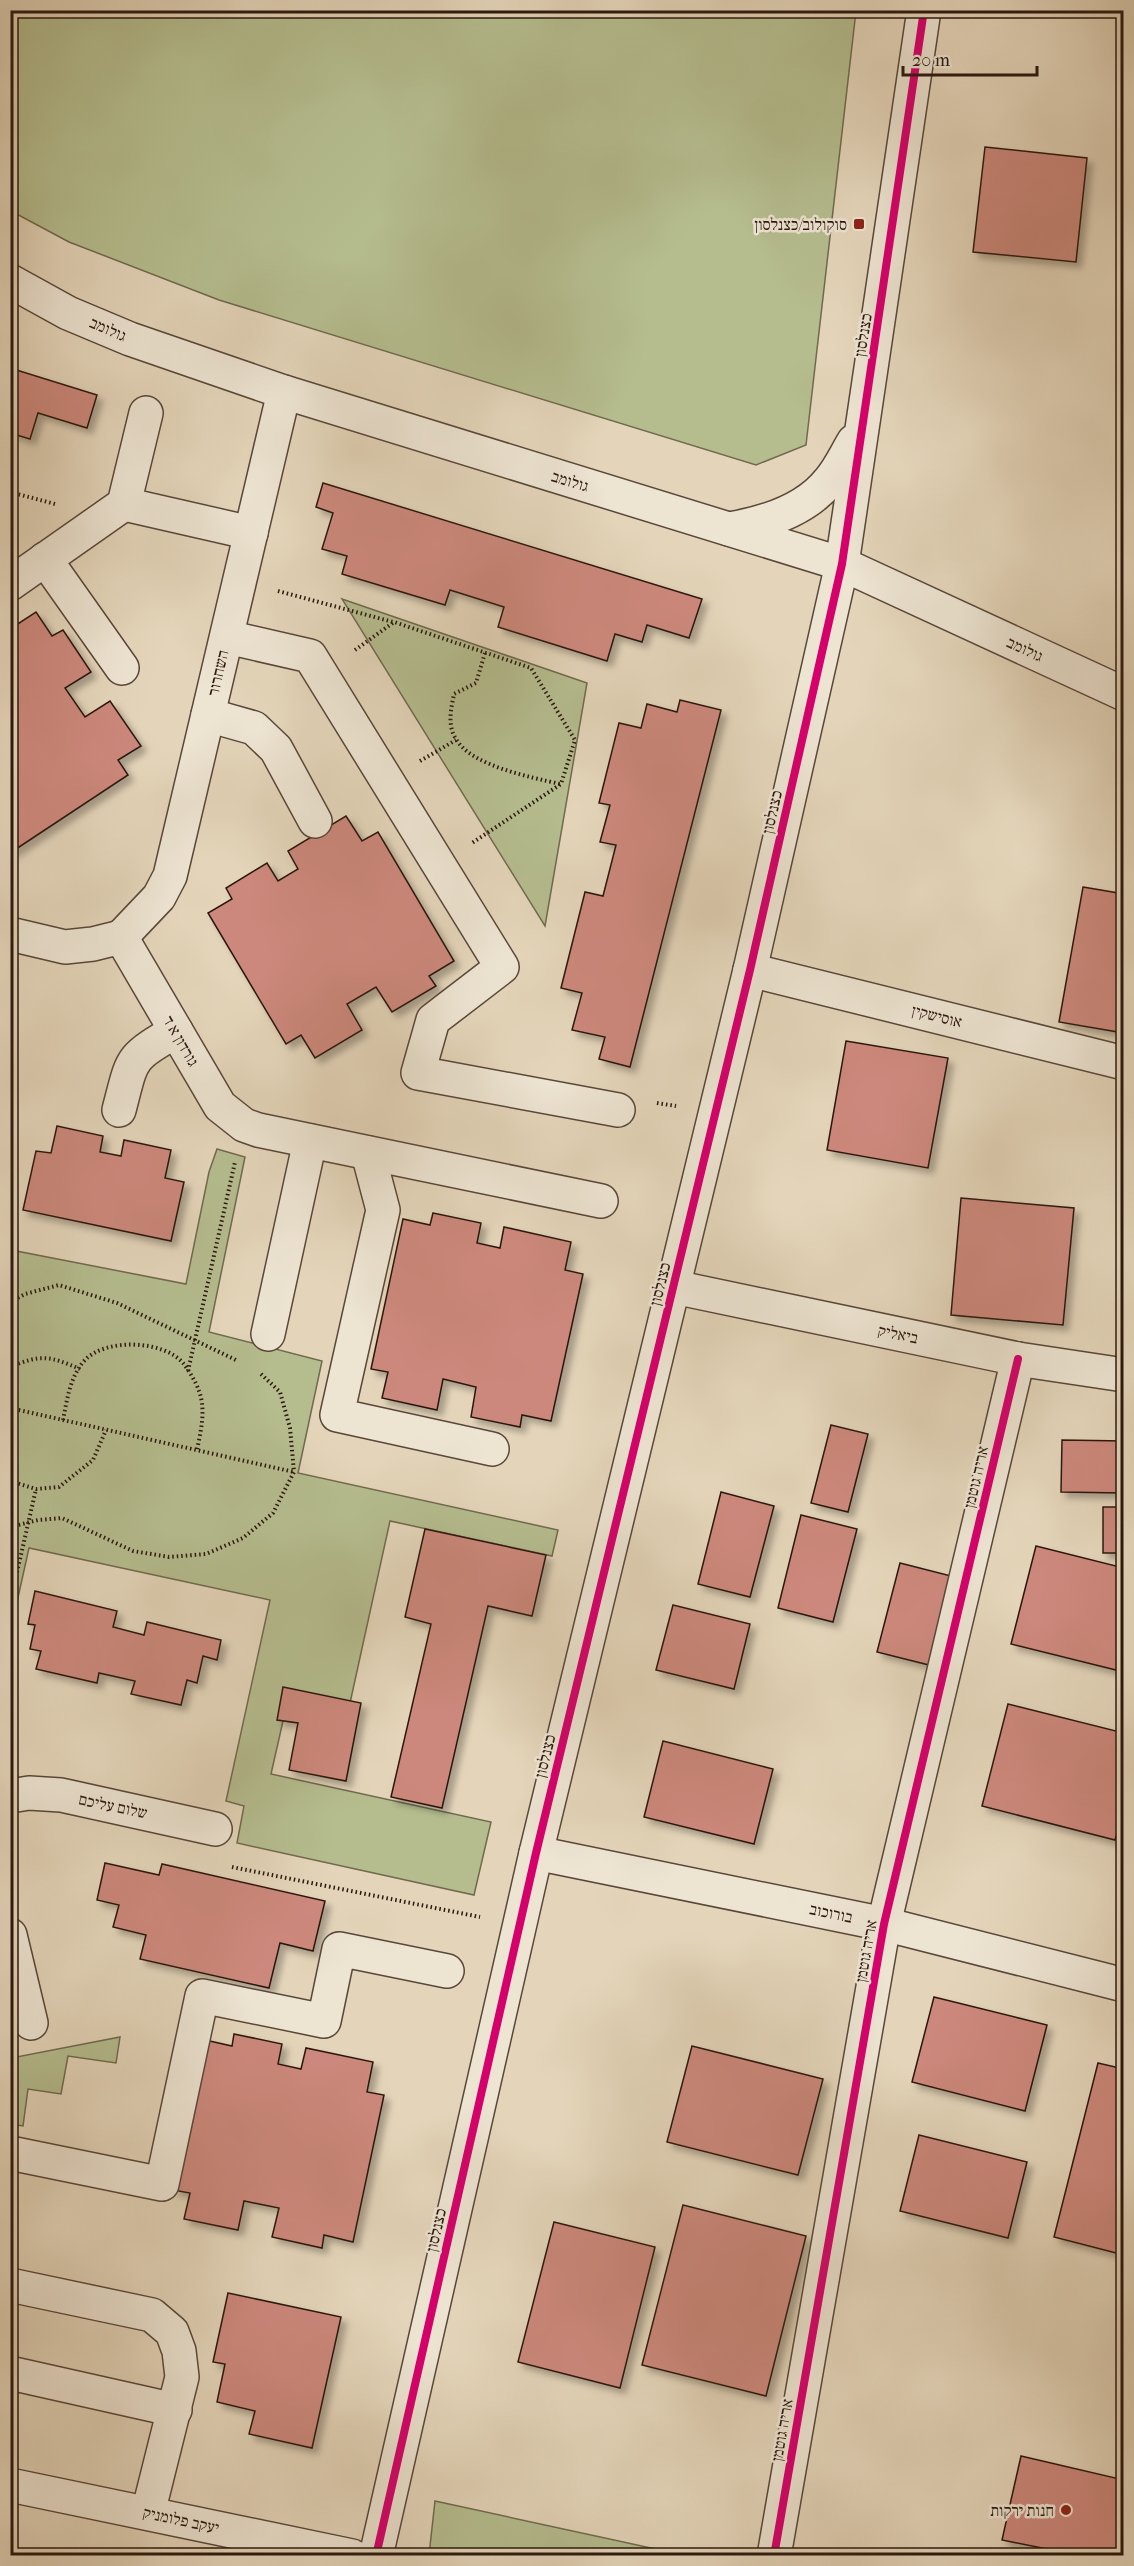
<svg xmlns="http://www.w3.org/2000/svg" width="1134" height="2566" viewBox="0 0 1134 2566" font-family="'IM FELL French Canon','Frank Ruhl Libre',serif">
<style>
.green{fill:#b5bd8f;stroke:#706a4f;stroke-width:1.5}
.building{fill:#cc887b;stroke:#2b180f;stroke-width:1.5;filter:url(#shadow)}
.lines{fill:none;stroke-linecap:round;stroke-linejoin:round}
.minor-casing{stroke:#59473a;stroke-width:36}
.path{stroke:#2b180f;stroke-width:4;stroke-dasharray:1.5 3;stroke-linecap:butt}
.minor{stroke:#ede4d2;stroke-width:33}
.cycleway-casing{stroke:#ede4d2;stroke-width:11}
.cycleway{stroke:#d6006c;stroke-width:8}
.poi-dot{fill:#8f2418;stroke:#ede4d2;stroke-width:2}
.labels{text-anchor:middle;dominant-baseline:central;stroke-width:5;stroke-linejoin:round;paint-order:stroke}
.poi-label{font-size:16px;fill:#2b180f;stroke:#ede4d2;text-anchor:end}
.street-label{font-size:16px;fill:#2b180f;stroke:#ede4d2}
</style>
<defs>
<filter id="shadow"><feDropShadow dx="5.5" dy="5.5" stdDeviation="3" flood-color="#0004"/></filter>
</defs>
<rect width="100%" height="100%" fill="#e4d5ba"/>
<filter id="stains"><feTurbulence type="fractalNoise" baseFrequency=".00333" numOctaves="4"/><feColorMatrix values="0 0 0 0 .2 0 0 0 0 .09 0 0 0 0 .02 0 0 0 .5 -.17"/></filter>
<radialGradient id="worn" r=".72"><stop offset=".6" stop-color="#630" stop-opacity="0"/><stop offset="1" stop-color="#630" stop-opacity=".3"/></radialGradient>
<!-- green -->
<g class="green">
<polygon points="10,11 856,11 806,445 756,465 219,300 69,242 11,211"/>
<polygon points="342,599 587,683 545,926"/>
<polygon points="217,1149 245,1157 209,1332 322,1361 298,1473 558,1530 552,1556 390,1521 350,1703 290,1690 271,1774 491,1822 474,1895 237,1843 244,1806 226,1801 270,1600 29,1548 11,1629 11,1250 186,1284 209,1172"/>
<polygon points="120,2037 116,2063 68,2056 61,2094 28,2089 23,2126 11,2124 11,2058"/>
<polygon points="435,2501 683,2555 429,2555"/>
</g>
<!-- building -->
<g class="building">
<polygon points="985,147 1087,158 1076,262 973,252"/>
<polygon points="10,368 97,395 87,428 38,413 30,439 10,433"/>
<polygon points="323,483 702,599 689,638 647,625 642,642 615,634 607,661 498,627 504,607 450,590 445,605 342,574 347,556 322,549 333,513 316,507"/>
<polygon points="36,612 52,636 63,630 91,672 65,688 85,717 110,701 141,746 118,760 128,775 10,853 10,629"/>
<polygon points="680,700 721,710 630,1067 599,1059 605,1037 572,1030 582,993 561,988 585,892 603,896 616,845 600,842 610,805 599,803 619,723 641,728 647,704 677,712"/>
<polygon points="346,816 362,841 378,832 454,961 429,976 436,986 392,1012 376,987 347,1004 362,1030 315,1058 301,1035 286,1044 208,913 232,899 226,888 267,863 278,881 298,869 288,851"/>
<polygon points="1083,887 1124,894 1124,1033 1059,1022"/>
<polygon points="846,1041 948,1058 928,1168 827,1150"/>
<polygon points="57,1126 103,1136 100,1152 121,1156 124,1140 171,1150 165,1178 184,1182 171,1241 23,1210 36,1151 51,1153"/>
<polygon points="961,1198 1074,1208 1063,1325 951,1315"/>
<polygon points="433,1213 481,1223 477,1243 500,1248 504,1227 571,1242 565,1270 583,1274 551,1421 522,1415 520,1427 471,1417 476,1387 443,1379 437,1410 382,1398 388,1372 371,1369 403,1219 430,1225"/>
<polygon points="831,1425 868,1434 848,1512 811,1503"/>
<polygon points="1062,1440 1124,1441 1123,1493 1061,1492"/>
<polygon points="721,1492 774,1506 750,1597 698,1584"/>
<rect x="1103" y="1507" width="21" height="46"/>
<polygon points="801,1515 857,1529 833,1622 778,1608"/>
<polygon points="425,1529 546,1555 532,1616 488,1606 442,1808 391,1797 431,1624 405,1617"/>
<polygon points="1036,1546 1124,1568 1124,1672 1011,1644"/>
<polygon points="900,1563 955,1577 933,1666 877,1652"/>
<polygon points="35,1591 117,1611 113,1627 144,1635 147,1622 221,1640 217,1660 203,1656 197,1683 187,1680 181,1705 131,1694 135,1681 99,1673 97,1683 36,1669 41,1651 30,1649 35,1625 28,1624"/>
<polygon points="673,1605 750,1624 734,1689 656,1670"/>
<polygon points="283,1687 361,1703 346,1781 289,1770 298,1723 277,1720"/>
<polygon points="1008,1704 1124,1733 1124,1807 1115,1840 982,1806"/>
<polygon points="663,1741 773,1769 754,1844 644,1817"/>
<polygon points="105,1863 159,1875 162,1864 325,1901 313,1951 280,1943 269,1988 140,1959 146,1935 113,1927 119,1905 97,1900"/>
<polygon points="934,1997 1047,2025 1025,2111 912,2082"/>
<polygon points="234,2034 282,2044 278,2064 301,2069 306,2048 373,2062 367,2092 384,2095 353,2242 324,2235 322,2248 272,2237 279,2208 244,2201 238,2230 184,2219 190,2193 173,2190 205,2040 232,2046"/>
<polygon points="692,2046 823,2079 798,2175 667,2142"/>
<polygon points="1098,2063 1124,2069 1124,2255 1054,2237"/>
<polygon points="919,2135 1027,2162 1008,2238 900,2211"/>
<polygon points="683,2205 806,2236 766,2396 642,2365"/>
<polygon points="554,2222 655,2247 620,2388 518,2362"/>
<polygon points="228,2293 341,2317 312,2448 249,2434 255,2411 217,2402 225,2364 213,2362"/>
<polygon points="1021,2456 1124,2480 1124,2543 1121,2556 1082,2556 1002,2540"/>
</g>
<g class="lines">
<!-- minor casing -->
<g class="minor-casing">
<g id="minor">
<polyline points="10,281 68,313 130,339 284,392 842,564 1124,694"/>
<polyline points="124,504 251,533"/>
<path d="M729,529c36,-6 76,-18 100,-48 10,-11 17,-27 25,-40"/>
<polyline points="45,559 122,668"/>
<polyline points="10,584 124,504 146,413"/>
<polyline points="227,637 310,656 502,967 433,1020 418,1073 618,1110"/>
<polyline points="208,715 254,728 276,749 315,821"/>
<polyline points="10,934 65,947 93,944 121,937 220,1106 244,1125 258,1130 601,1201"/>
<polyline points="121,937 159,897 170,876 284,392"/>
<polyline points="750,970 1124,1063"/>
<path d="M119,1110c14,-53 9,-51 57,-79"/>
<polyline points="368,1153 383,1210 337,1415 492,1449"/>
<polyline points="674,1287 1018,1359 1124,1375"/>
<polyline points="268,1334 310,1141"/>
<polyline points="10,1796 29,1793 61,1795 215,1829"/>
<polyline points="536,1853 884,1924 1124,1985"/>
<polyline points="10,1935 31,2023"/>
<polyline points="10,2153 162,2184 202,1996 324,2021 339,1949 447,1971"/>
<polyline points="10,2285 152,2315 172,2332 179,2351 182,2377 148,2513"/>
<polyline points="10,2373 175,2410"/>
<polyline points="10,2485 352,2556"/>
<polyline points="376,2556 536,1853 750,970 842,564 924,10"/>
<polyline points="774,2556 884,1924 1018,1359"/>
</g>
</g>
<!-- path -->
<g class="path">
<polyline points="10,492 55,504"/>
<polyline points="278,591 393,622"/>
<polyline points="355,650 394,622 531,668 575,740 561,784 472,843"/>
<path d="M485,653l-9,30 -22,11c-3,15 -7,31 2,45 15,27 75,38 104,45"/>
<polyline points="420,761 456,740"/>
<polyline points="657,1103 676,1106"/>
<polyline points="10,1302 25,1294 59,1285 117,1303 236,1360"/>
<path d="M10,1367c31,-13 40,-11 70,2"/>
<polyline points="188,1371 235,1162"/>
<polyline points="10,1408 294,1472"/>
<path d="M63,1420c4,-20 7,-44 22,-60 21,-22 78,-20 98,3 5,6 13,19 16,28 7,19 2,39 -2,59"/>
<polyline points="10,1481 36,1489 59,1487 93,1460 106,1430"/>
<polyline points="10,1527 38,1520 62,1518 133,1551 169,1557 206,1554 243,1538 273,1513 294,1472 290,1428 280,1392 261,1374"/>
<polyline points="10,1603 36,1489"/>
<polyline points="232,1867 480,1917"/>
</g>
<!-- minor -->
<use href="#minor" class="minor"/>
<!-- cycleway casing -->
<g class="cycleway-casing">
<g id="cycleway">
<polyline points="376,2556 536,1853 750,970 842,564 924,10"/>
<polyline points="774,2556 884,1924 1018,1359"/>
</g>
</g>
<!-- cycleway -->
<use href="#cycleway" class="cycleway"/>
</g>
<!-- markers -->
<g class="poi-dot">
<rect x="853" y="218" width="12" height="12" rx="3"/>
<circle cx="1066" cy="2510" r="6"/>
</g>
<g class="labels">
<!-- poi labels -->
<g class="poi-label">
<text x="847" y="224">סוקולוב/כצנלסון</text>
<text x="1054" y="2510">חנות ירקות</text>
</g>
<!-- street labels -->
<g class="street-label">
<text transform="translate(108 329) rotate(23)">גולומב</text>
<text transform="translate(863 335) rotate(-81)">כצנלסון</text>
<text transform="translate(570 481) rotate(17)">גולומב</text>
<text transform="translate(1025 649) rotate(25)">גולומב</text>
<text transform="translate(218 673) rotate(-77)">השחרור</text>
<text transform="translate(772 812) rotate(-77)">כצנלסון</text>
<text transform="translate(937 1016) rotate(14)">אוסישקין</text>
<text transform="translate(181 1041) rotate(60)">גורדון א ד</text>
<text transform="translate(660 1284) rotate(-76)">כצנלסון</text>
<text transform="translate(898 1334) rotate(12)">ביאליק</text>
<text transform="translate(976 1477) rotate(-77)">אריה גוטמן</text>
<text transform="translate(545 1756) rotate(-76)">כצנלסון</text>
<text transform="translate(113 1806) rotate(12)">שלום עליכם</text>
<text transform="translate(831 1913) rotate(12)">בורוכוב</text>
<text transform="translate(866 1951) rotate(-80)">אריה גוטמן</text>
<text transform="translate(436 2230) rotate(-77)">כצנלסון</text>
<text transform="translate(782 2430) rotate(-80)">אריה גוטמן</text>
<text transform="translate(181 2520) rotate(12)">יעקב פלומניק</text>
</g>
</g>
<!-- margin -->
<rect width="1134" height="2566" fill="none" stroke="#e4d5ba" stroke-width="36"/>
<rect x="12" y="12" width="1110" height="2542" fill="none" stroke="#2b180f" stroke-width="3"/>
<rect x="18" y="18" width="1098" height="2530" fill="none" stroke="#2b180f" stroke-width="1.5"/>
<!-- scale -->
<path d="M903 66v9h134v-9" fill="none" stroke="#2b180f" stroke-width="3"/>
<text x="912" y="66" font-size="18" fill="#2b180f" stroke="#ede4d2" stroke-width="4.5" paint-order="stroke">20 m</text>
<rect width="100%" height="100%" filter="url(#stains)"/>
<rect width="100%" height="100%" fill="url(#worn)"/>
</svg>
